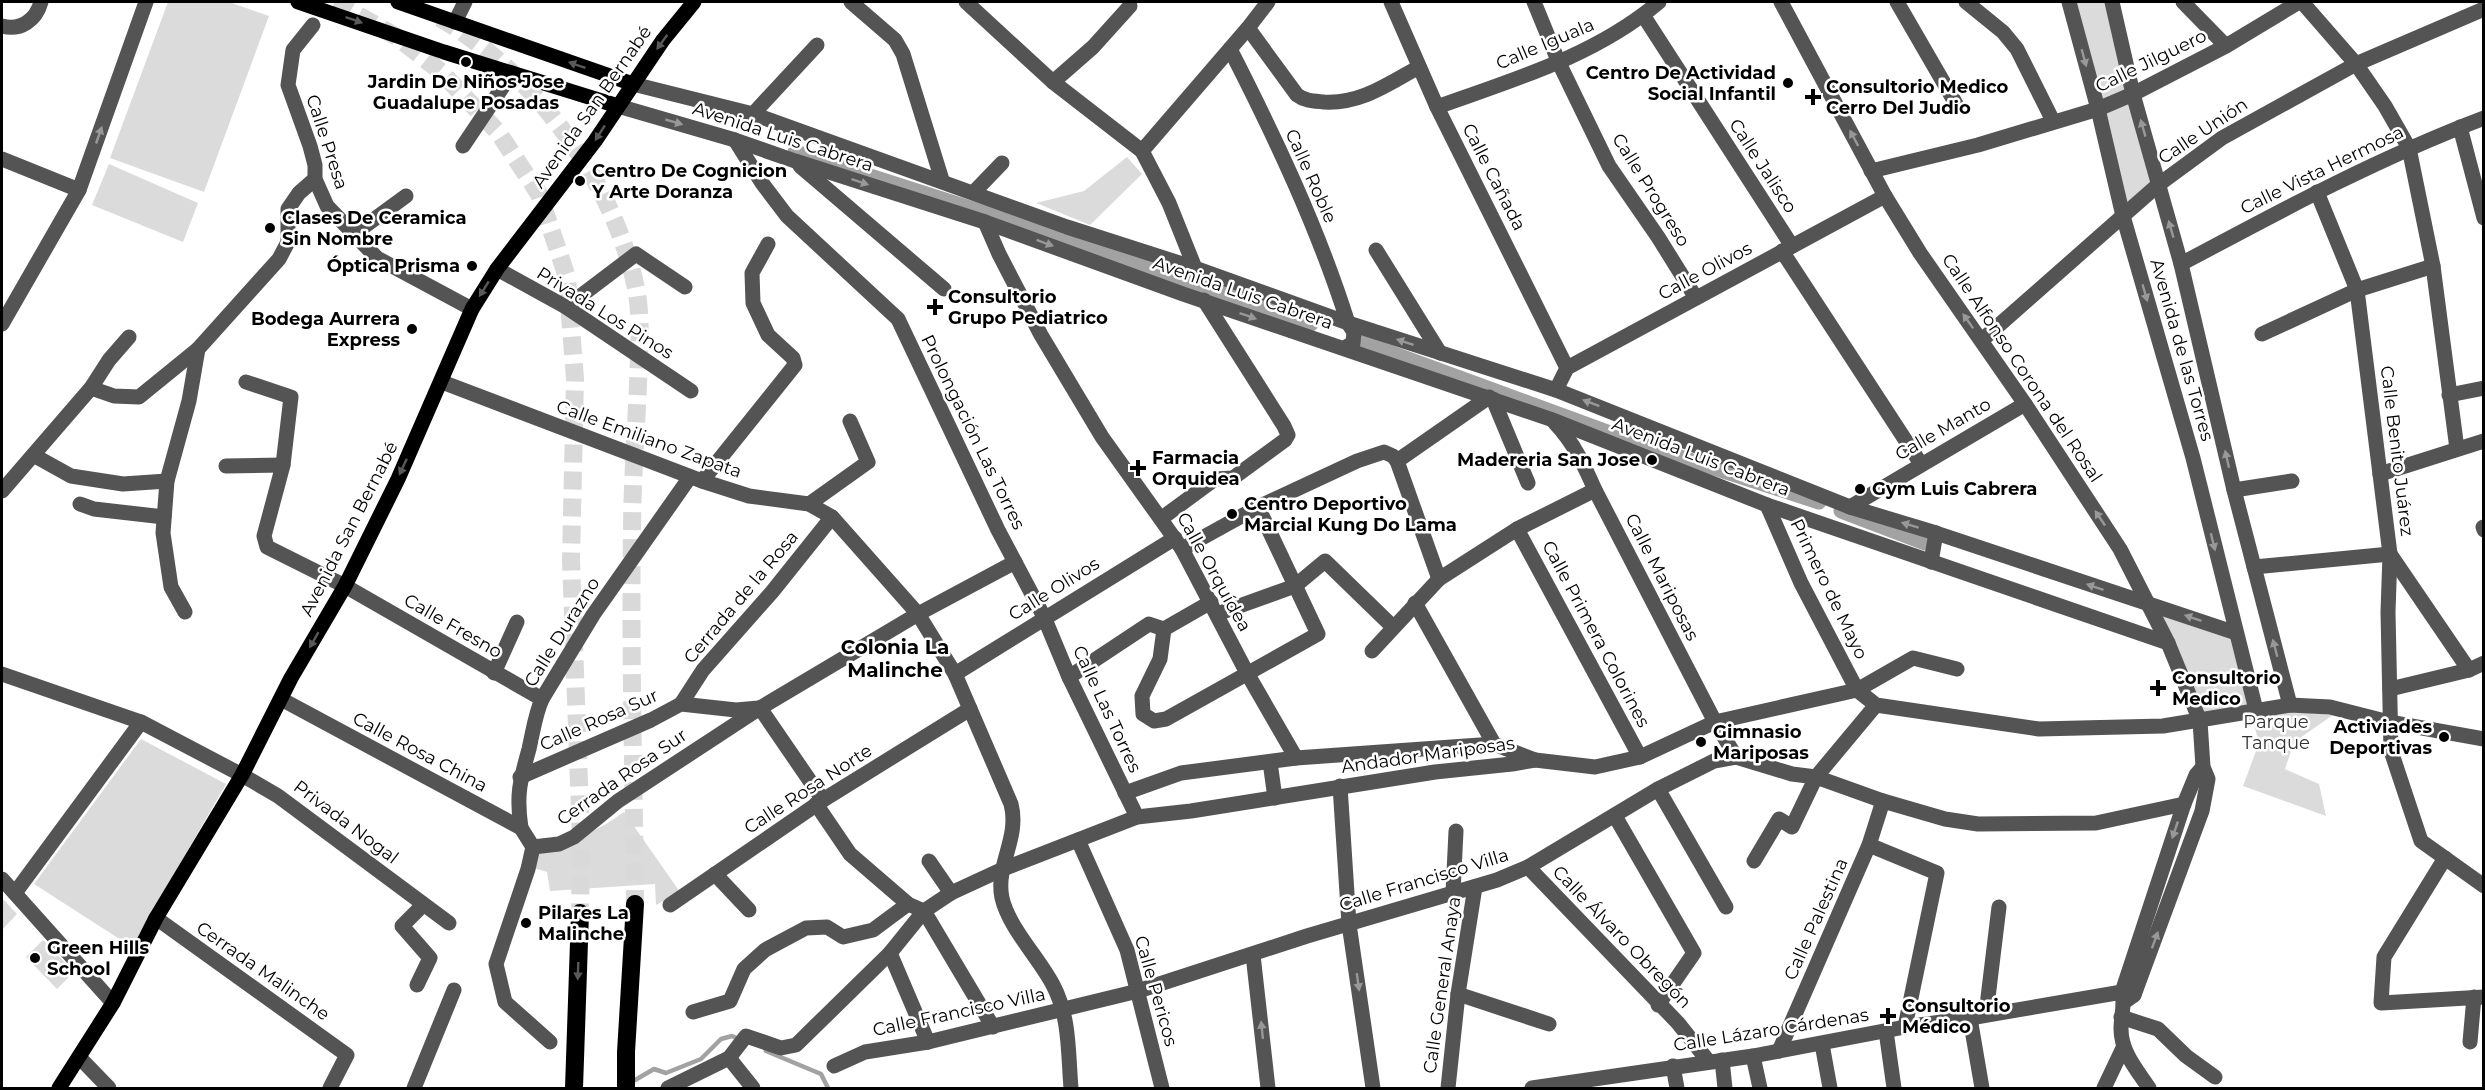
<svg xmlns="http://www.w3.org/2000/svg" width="2485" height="1090" viewBox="0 0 2485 1090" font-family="Montserrat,sans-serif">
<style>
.green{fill:#dbdbdb}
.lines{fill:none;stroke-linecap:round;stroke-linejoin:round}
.stream{stroke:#a2a2a2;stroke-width:4.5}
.canal{stroke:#a2a2a2;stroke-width:15}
.highway-tunnel{stroke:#d9d9d9;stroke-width:18;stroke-dasharray:18 9;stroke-linecap:butt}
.minor{stroke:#545454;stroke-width:15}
.major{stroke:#000;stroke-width:15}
.highway{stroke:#000;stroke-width:18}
.oneway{fill:#595959}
.oneway2{fill:#989898}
.poi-dot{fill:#000;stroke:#fff;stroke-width:2}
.labels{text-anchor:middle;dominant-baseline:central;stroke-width:5;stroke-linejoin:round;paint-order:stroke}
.street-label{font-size:18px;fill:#000;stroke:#fff}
.poi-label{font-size:18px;font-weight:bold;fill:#000;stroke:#fff;text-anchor:start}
.park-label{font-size:18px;fill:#323232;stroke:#fff}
.neighbourhood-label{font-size:20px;font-weight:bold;fill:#000;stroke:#fff}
</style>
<rect width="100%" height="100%" fill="#fff"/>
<!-- green -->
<g class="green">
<polygon points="168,2 229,2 269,16 204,192 110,158"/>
<polygon points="2075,2 2106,2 2128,90 2102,105"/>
<polygon points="2131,100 2154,186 2127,212 2103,113"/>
<polygon points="1127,157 1142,174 1090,225 1036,203 1084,191"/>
<polygon points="109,164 198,203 183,242 92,205"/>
<polygon points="2160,613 2232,638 2250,707 2202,715"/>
<polygon points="2287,711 2333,715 2294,742 2285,769 2319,784 2326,816 2243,786 2259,743 2252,717"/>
<polygon points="141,739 226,784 132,947 34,884"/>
<polygon points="624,812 680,892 656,905 655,884 550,891 547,872 534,868 536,852 560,848 606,824"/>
<polygon points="2,898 17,914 2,930"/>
<polygon points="43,940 74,972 57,989 26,957"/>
</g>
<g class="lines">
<!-- stream -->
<g class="stream">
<polyline points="766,1051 821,1074 828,1088"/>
<polyline points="630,1083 654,1069 666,1073 701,1059 721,1039 732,1036 739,1039"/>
</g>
<!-- canal -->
<g class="canal">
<polyline points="795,152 1095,248 1311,324"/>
<polyline points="1362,342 1643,445 1819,502"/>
<polyline points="1841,511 1925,543"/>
</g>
<!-- highway-tunnel -->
<g class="highway-tunnel">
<polyline points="335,2 397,37 440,71 498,132 539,194 567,277 575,379 571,560 581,839 580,913"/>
<path d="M440,18c95,56 173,162 196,270 6,31 3,65 2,96 -2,50 -6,100 -6,149 -2,124 2,247 3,371"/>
</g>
<!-- minor -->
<g class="minor">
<polyline points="851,2 895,40 903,54 942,180"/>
<polyline points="966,2 1053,82 1142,151 1169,203 1195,268"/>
<polyline points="1391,2 1437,107 1567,368"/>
<polyline points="1534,2 1559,63 1609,166 1658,237 1696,298"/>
<polyline points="1781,2 1885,196 1920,253 2025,404 2120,549 2168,643 2200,721 2203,767 2208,779 2202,811 2134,995 2124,1002"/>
<polyline points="1897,2 1956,104"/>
<polyline points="1966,2 2003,32 2017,49 2053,121"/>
<polyline points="2069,2 2098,109 2123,216 2193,458 2256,710"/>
<polyline points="2112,2 2133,94 2181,264 2234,490 2290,705"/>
<polyline points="2183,2 2226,46"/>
<polyline points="2302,2 2356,64 2385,106 2409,148 2433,266 2457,449"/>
<polyline points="1643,15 1792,246"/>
<polyline points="455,22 465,2"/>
<polyline points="313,25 293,50 288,85 310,146 315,165 315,179 327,206 377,258 472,309"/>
<path d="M2,26c19,5 34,-6 39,-24"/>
<path d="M1248,28l49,67c8,6 17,6 27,7 37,2 64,-18 95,-35"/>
<path d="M1230,49c45,88 88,179 118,274l6,9 -1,11 -7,4"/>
<polyline points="1053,82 1093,47 1130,6"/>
<polyline points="633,84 753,114 1067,227 1195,268 1348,323 1556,390 1850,507 1936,533 2236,633"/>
<polyline points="618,106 735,140 795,161 985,222 1183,294 1550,419 1767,505 2168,643"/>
<path d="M1437,107c78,-28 158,-51 222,-105"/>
<polyline points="753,114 817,45"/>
<polyline points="2460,127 2484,218"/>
<polyline points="735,140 762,183 787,216 898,319 998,530 1044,617 1069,677 1137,817"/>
<polyline points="463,146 512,73"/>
<polyline points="1142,151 1248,28 1268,2"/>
<polyline points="2,159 79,190"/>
<polyline points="800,166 944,289"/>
<polyline points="1871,171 1978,145 2098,109 2133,94 2226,46 2299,2"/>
<polyline points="974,192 1002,163"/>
<polyline points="2317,192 2357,290 2390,554 2388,612 2391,751 2421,841 2484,886"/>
<polyline points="985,222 999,254 1041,335 1102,437 1182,549 1247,673 1296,758"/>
<polyline points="354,234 406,196"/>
<polyline points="1376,250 1440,353"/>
<polyline points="1782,251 1921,464"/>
<path d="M2181,264c99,-53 197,-106 303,-146"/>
<polyline points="497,269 566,307 691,391"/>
<polyline points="566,307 636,254 685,287"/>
<polyline points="2,324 79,190 146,2"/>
<polyline points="2262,334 2357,290 2433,266"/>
<polyline points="1982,340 2158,185 2222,138 2356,64 2484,9"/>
<polyline points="246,382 291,397 283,465 264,536 267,547 345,586 542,699"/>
<path d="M442,382l260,99 47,15 60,8 23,13 86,97 37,60 56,130c9,34 -16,62 -9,94 7,30 37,60 51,87 17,32 15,68 18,103"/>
<polyline points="91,388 114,396 139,397 198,349"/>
<polyline points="1556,390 1567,368 1885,196"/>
<polyline points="2449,395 2484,388"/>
<polyline points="1493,399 1528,483"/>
<path d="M1555,423c19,20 29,42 40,67l120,232 21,35"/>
<polyline points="35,456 71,476 123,484 167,481"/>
<polyline points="1397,461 1489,397"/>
<polyline points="226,466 283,465"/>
<polyline points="2380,474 2484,441"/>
<polyline points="702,481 795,365 793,358 768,335 753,303 752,273 768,244"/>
<polyline points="2234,490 2292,481"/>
<polyline points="2,491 91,388 109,360 129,337"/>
<polyline points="80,504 94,509 164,517"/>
<polyline points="809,504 868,462 850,421"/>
<polyline points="1767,505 1801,583 1857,690 1876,705 2039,729 2163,726 2290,705 2330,707 2389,722 2484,739"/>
<polyline points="1850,507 2025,404"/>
<polyline points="1162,518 1215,479 1233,478 1285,440 1288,435 1284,426 1204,300"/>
<polyline points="2483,527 2484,530"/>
<polyline points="1517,529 1640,757"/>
<polyline points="1182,549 1258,507 1357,461 1384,452 1393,456 1397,461 1439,579"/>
<polyline points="1931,562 1936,533"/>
<polyline points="2254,567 2390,554 2469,670"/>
<polyline points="1211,602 1164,629 1160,659 1142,696 1143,714 1154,721 1166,719 1318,634 1258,507"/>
<polyline points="1415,603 1494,744 1535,760"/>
<polyline points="185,612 171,587 163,533 167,481 189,401 198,349 279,259 288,242 288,209 299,193 315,179"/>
<polyline points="1217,614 1295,586 1325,561 1393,627"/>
<polyline points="1372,651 1439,579 1517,529 1595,490"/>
<polyline points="494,673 517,622"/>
<polyline points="2,674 141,722 242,775 278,796 449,923"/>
<polyline points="955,674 1175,538"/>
<polyline points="1069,677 1149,624 1164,629"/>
<polyline points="2390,689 2469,670 2484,663"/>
<polyline points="281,699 521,828 533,847"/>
<polyline points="681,704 703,670 772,592 832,517"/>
<polyline points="760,708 823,800"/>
<polyline points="1270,762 1275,798"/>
<polyline points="520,777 651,720 681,704 736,710 759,708"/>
<polyline points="1340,786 1349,924 1373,1088"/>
<polyline points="1658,789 1726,907"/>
<polyline points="1125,793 1181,773 1296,758 1494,744"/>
<polyline points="816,804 850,854 908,904 924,911 993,1027"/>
<polyline points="1615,816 1694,953 1658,1005"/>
<path d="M521,828c-5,-33 -1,-47 8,-79 4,-17 6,-34 13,-50l51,-84 97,-138"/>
<polyline points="1078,840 1127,950 1162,1088"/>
<polyline points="1869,845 1937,873 1905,1027"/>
<polyline points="533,847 559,844 574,837 618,801 760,708 918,614 1015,562"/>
<polyline points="533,847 528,869 496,964 505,1002 550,1042"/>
<polyline points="2445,858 2384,957 2381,1003 2484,997"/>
<polyline points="929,861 951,893"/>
<polyline points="1754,861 1779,819 1792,827 1816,777 1876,705"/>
<polyline points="1528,867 1678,1023 1709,1062"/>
<polyline points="715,874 749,910"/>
<polyline points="2,879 113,1003"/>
<polyline points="15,893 141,722"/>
<polyline points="1453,893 1456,831"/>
<polyline points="670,905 823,800 970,709"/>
<polyline points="156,918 347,1055 330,1088"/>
<polyline points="890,953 928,1042"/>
<polyline points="1253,955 1268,1088"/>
<polyline points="417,985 430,958 402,926 423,905"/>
<polyline points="1458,994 1549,1024"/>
<polyline points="693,1012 730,1001 744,969 765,950 806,928 827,927 843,937 873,930 908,904"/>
<polyline points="1986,1014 1999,907"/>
<polyline points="2121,1017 2158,1029 2186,1056 2215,1077"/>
<polyline points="1970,1018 1982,1088"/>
<polyline points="1886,1031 1894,1088"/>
<polyline points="2470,1042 2474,997"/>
<polyline points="1822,1044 1830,1088"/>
<polyline points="1779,1051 1869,845 1883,801"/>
<polyline points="1753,1056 1760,1088"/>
<polyline points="79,1057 109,1088"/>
<polyline points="729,1058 753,1088"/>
<polyline points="1722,1060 1725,1088"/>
<polyline points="834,1066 865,1052 928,1042 1138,991 1307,936 1497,880 1528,867 1658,789 1714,761 1736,757 1792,774 1816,777 1883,801 1945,819 1978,824 2096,823 2184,804"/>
<polyline points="1673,1066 1677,1088"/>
<polyline points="414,1088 454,990"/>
<polyline points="668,1088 729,1058 746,1036 781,1048 796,1045 890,953 924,911 951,893 1003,869 1137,817 1191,811 1435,772 1512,764 1535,760 1595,767 1640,757 1715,722 1857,690 1913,658 1957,669"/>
<polyline points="1448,1088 1458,994 1475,887"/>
<polyline points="1532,1088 1753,1056 1905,1027 1970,1018 2122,992 2134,995"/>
<polyline points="2104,1088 2123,1048"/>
<path d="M2149,1088c-12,-18 -28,-36 -28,-59 0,-13 4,-24 1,-37l62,-188 12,-29 7,-8"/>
</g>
<!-- major -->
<g class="major">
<polyline points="298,2 444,52 618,106"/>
<polyline points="398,2 633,84"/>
<polyline points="59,1088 113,1003 156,918 242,775 291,678 345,586 398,479 472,309 497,269 595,141 663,40 694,2"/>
</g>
<!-- highway -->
<g class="highway">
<polyline points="574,1088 580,913"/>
<polyline points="626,1088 626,1052 635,904"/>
</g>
</g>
<!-- one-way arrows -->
<defs><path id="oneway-solid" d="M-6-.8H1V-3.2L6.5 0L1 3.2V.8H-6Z" transform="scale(1.5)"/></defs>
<g class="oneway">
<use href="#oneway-solid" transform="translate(354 20) rotate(19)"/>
<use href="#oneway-solid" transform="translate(662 42) rotate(126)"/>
<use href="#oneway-solid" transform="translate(577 65) rotate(-161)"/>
<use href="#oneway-solid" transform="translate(600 133) rotate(123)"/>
<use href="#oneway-solid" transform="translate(484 289) rotate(122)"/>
<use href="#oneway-solid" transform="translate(403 467) rotate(115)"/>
<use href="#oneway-solid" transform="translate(314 640) rotate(120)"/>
<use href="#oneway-solid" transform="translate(578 971) rotate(92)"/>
</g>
<g class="oneway2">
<use href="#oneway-solid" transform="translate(2084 58) rotate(75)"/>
<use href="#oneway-solid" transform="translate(674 122) rotate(16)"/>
<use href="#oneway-solid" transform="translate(2143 128) rotate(-106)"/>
<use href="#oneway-solid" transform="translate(99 135) rotate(-71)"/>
<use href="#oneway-solid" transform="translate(1854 138) rotate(-118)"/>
<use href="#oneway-solid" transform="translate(860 182) rotate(18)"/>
<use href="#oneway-solid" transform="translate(2171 229) rotate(-106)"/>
<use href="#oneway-solid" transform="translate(1045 243) rotate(20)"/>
<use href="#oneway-solid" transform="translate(2145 293) rotate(74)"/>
<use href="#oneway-solid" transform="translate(1248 316) rotate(19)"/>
<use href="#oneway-solid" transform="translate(1968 321) rotate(-125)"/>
<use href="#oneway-solid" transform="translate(1405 342) rotate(-162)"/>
<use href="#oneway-solid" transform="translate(1591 403) rotate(-159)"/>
<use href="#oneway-solid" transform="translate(2227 459) rotate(-103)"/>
<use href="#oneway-solid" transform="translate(2100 518) rotate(-124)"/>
<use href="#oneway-solid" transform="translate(1910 525) rotate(-163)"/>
<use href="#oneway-solid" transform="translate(2213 542) rotate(76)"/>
<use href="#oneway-solid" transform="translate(2095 587) rotate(-161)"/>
<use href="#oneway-solid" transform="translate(2193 618) rotate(-161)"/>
<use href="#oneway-solid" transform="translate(2275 648) rotate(-105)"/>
<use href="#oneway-solid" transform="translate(2175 830) rotate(109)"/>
<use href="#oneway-solid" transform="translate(2155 940) rotate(-70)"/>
<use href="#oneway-solid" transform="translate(1358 982) rotate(82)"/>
<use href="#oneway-solid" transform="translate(1262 1030) rotate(-96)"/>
</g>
<!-- markers -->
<g class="poi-dot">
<circle cx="466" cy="62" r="6"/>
<circle cx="1788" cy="83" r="6"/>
<path d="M1810 88h6v6h6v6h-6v6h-6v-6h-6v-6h6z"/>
<circle cx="580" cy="181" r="6"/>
<circle cx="270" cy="228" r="6"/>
<circle cx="472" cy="266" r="6"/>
<path d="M932 298h6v6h6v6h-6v6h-6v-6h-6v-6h6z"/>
<circle cx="412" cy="329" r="6"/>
<circle cx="1652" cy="460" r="6"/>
<path d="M1135 459h6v6h6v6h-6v6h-6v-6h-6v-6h6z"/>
<circle cx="1860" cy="489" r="6"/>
<circle cx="1232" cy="514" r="6"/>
<path d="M2155 679h6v6h6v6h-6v6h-6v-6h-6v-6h6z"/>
<circle cx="2444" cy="737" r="6"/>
<circle cx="1701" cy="742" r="6"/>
<circle cx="526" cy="923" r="6"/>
<circle cx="35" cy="958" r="6"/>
<path d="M1885 1007h6v6h6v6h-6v6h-6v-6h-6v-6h6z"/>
</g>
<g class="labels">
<!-- street labels -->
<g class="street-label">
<text transform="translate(1545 44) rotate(-23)">Calle Iguala</text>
<text transform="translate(2151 61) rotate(-26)">Calle Jilguero</text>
<text transform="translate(592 107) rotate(-55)">Avenida San Bernabé</text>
<text transform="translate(2203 131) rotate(-34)">Calle Unión</text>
<text transform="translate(783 137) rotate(18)">Avenida Luis Cabrera</text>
<text transform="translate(327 142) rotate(72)">Calle Presa</text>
<text transform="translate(1763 166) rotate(57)">Calle Jalisco</text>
<text transform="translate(2322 170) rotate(-26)">Calle Vista Hermosa</text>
<text transform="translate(1311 176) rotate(66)">Calle Roble</text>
<text transform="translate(1494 177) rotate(63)">Calle Cañada</text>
<text transform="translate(1651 190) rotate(58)">Calle Progreso</text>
<text transform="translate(1705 271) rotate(-28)">Calle Olivos</text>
<text transform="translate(1243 293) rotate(19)">Avenida Luis Cabrera</text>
<text transform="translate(605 313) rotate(32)">Privada Los Pinos</text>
<text transform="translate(2182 350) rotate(74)">Avenida de las Torres</text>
<text transform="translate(2022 368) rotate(56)">Calle Alfonso Corona del Rosal</text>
<text transform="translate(1943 429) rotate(-30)">Calle Manto</text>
<text transform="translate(973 432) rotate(64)">Prolongación Las Torres</text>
<text transform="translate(649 439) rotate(20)">Calle Emiliano Zapata</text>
<text transform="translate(2397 451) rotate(83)">Calle Benito Juárez</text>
<text transform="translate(1701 457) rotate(21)">Avenida Luis Cabrera</text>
<text transform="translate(349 529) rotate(-63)">Avenida San Bernabé</text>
<text transform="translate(1214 572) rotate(61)">Calle Orquídea</text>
<text transform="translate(1662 577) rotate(63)">Calle Mariposas</text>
<text transform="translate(1054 589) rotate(-32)">Calle Olivos</text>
<text transform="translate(1829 589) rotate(64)">Primero de Mayo</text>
<text transform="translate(741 597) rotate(-50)">Cerrada de la Rosa</text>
<text transform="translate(453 626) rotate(30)">Calle Fresno</text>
<text transform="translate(562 632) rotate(-58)">Calle Durazno</text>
<text transform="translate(1596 634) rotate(62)">Calle Primera Colorines</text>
<text transform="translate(1107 709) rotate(65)">Calle Las Torres</text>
<text transform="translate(599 720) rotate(-24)">Calle Rosa Sur</text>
<text transform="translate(420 752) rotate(28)">Calle Rosa China</text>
<text transform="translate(1428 755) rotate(-8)">Andador Mariposas</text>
<text transform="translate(622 777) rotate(-35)">Cerrada Rosa Sur</text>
<text transform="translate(808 789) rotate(-33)">Calle Rosa Norte</text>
<text transform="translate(346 822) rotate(37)">Privada Nogal</text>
<text transform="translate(1424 880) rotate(-17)">Calle Francisco Villa</text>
<text transform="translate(1816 919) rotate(-66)">Calle Palestina</text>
<text transform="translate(1622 937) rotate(46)">Calle Álvaro Obregón</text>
<text transform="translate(263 971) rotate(35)">Cerrada Malinche</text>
<text transform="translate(1442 985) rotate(-82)">Calle General Anaya</text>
<text transform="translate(1156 991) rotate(74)">Calle Pericos</text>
<text transform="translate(959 1012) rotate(-12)">Calle Francisco Villa</text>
<text transform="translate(1771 1030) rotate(-9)">Calle Lázaro Cárdenas</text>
</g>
<!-- poi labels -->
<g class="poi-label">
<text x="1776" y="73" text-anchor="end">Centro De Actividad<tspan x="1776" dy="21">Social Infantil</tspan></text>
<text x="466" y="82" text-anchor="middle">Jardin De Niños Jose<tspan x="466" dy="21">Guadalupe Posadas</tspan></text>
<text x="1826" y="87">Consultorio Medico<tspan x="1826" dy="21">Cerro Del Judio</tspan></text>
<text x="592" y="171">Centro De Cognicion<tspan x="592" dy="21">Y Arte Doranza</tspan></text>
<text x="282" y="218">Clases De Ceramica<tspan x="282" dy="21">Sin Nombre</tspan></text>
<text x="460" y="266" text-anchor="end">Óptica Prisma</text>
<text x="948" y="297">Consultorio<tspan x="948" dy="21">Grupo Pediatrico</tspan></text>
<text x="400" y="319" text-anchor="end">Bodega Aurrera<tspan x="400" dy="21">Express</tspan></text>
<text x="1152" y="458">Farmacia<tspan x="1152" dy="21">Orquidea</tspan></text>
<text x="1640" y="460" text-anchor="end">Madereria San Jose</text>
<text x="1872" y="489">Gym Luis Cabrera</text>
<text x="1244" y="504">Centro Deportivo<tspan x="1244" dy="21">Marcial Kung Do Lama</tspan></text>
<text x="2172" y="678">Consultorio<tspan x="2172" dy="21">Medico</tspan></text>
<text x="2432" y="727" text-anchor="end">Activiades<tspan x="2432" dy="21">Deportivas</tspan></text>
<text x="1713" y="732">Gimnasio<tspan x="1713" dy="21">Mariposas</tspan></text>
<text x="538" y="913">Pilares La<tspan x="538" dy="21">Malinche</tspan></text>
<text x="47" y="948">Green Hills<tspan x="47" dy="21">School</tspan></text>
<text x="1902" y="1006">Consultorio<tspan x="1902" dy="21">Médico</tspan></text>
</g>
<!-- park labels -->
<g class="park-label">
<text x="2276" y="722">Parque<tspan x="2276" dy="21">Tanque</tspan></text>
</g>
<!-- neighbourhood labels -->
<g class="neighbourhood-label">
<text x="895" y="647">Colonia La<tspan x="895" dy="23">Malinche</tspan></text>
</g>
</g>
<!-- border -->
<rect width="2485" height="1090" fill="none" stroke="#000000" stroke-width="6"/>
</svg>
